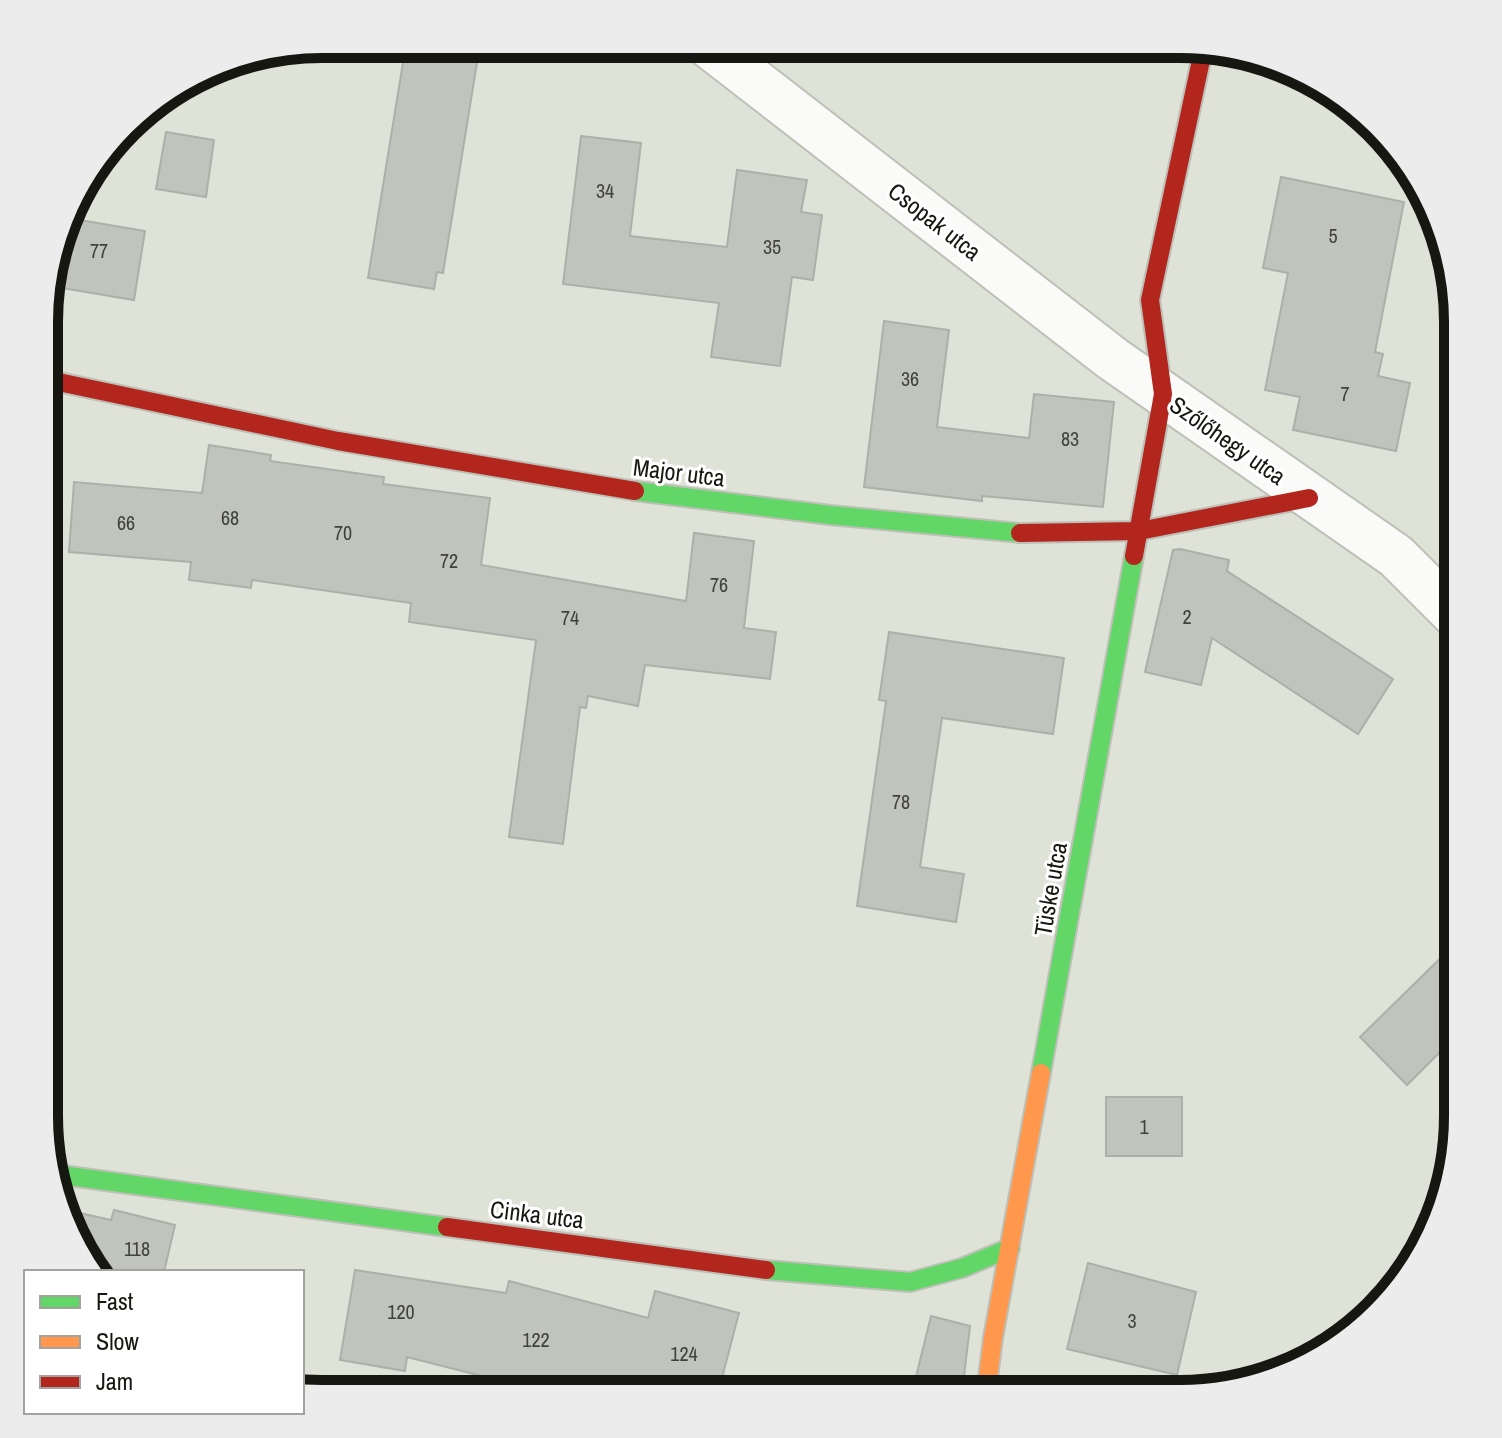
<svg xmlns="http://www.w3.org/2000/svg" width="1502" height="1438" viewBox="0 0 1502 1438" font-family="'Archivo Narrow',sans-serif">
<style>
.building{fill:#c0c4bd;stroke:#acb0a8;stroke-width:2}
.lines{fill:none;stroke-linecap:round;stroke-linejoin:round}
.street-casing{stroke:#bdc0b7;stroke-width:48}
.fast-casing{stroke:#bdc0b7;stroke-width:22}
.slow-casing{stroke:#bdc0b7;stroke-width:22}
.jam-casing{stroke:#bdc0b7;stroke-width:22}
.street{stroke:#fafbf9;stroke-width:44}
.fast{stroke:#63d668;stroke-width:18}
.slow{stroke:#ff974d;stroke-width:18}
.jam{stroke:#b3261e;stroke-width:18}
.labels{text-anchor:middle;dominant-baseline:central;stroke-width:6;stroke-linejoin:round;paint-order:stroke}
.number-label{font-size:20px;fill:#40423b}
.street-label{font-size:24px;fill:#161710;stroke:#fff}
.rim{fill:none;stroke:#161710;stroke-width:10}
</style>
<rect width="100%" height="100%" fill="#dfe2d7"/>
<!-- building -->
<g class="building">
<polygon points="406,44 480,44 443,273 437,272 434,289 368,278"/>
<polygon points="166,132 214,140 206,197 156,189"/>
<polygon points="581,136 641,143 630,236 727,247 737,170 807,180 801,212 822,215 813,280 792,277 780,366 711,357 719,303 563,284"/>
<polygon points="1281,177 1404,202 1375,352 1383,354 1378,376 1410,383 1396,451 1293,430 1300,397 1265,390 1288,273 1263,268"/>
<polygon points="68,218 145,231 134,300 49,286 49,269"/>
<polygon points="884,321 949,330 937,427 1029,438 1034,394 1114,402 1103,507 982,496 982,501 864,487"/>
<polygon points="209,445 271,455 270,461 384,477 383,484 490,498 481,565 686,601 694,533 754,541 744,628 776,632 770,679 645,665 638,706 588,696 586,708 580,707 563,844 509,837 536,640 409,622 411,603 252,580 251,588 189,580 191,562 69,552 74,482 202,493"/>
<polygon points="1180,549 1229,560 1227,571 1393,679 1358,734 1212,638 1201,685 1145,672 1173,550"/>
<polygon points="889,632 1064,658 1053,734 942,718 920,867 964,874 956,922 857,906 886,701 879,700"/>
<polygon points="1457,942 1457,1035 1407,1085 1360,1037"/>
<rect x="1106" y="1097" width="76" height="59"/>
<polygon points="62,1209 111,1220 114,1210 175,1225 164,1272 94,1272 65,1222"/>
<polygon points="1088,1263 1196,1292 1177,1375 1067,1349"/>
<polygon points="355,1270 506,1293 509,1281 648,1318 655,1291 739,1313 718,1393 549,1393 407,1357 405,1371 340,1360"/>
<polygon points="931,1316 970,1326 962,1393 912,1393"/>
</g>
<g class="lines">
<!-- street casing -->
<g class="street-casing">
<polyline id="street" points="708,45 1113,359 1396,556 1457,617"/>
</g>
<!-- fast casing -->
<g class="fast-casing">
<g id="fast">
<polyline points="635,491 830,515 1020,533"/>
<polyline points="1041,1073 1134,556"/>
<polyline points="54,1174 447,1227"/>
<polyline points="766,1270 910,1282 962,1268 1010,1248"/>
</g>
</g>
<!-- slow casing -->
<g class="slow-casing">
<polyline id="slow" points="986,1393 993,1338 1041,1073"/>
</g>
<!-- jam casing -->
<g class="jam-casing">
<g id="jam">
<polyline points="49,380 338,441 635,491"/>
<polyline points="1020,533 1139,531 1309,498"/>
<polyline points="1134,556 1163,394 1150,300 1204,46"/>
<polyline points="447,1227 766,1270"/>
</g>
</g>
<!-- street -->
<use href="#street" class="street"/>
<!-- fast -->
<use href="#fast" class="fast"/>
<!-- slow -->
<use href="#slow" class="slow"/>
<!-- jam -->
<use href="#jam" class="jam"/>
</g>
<g class="labels">
<!-- number labels -->
<g class="number-label">
<text x="605" y="190">34</text>
<text x="1333" y="235">5</text>
<text x="772" y="246">35</text>
<text x="99" y="250">77</text>
<text x="910" y="378">36</text>
<text x="1345" y="393">7</text>
<text x="1070" y="438">83</text>
<text x="230" y="517">68</text>
<text x="126" y="522">66</text>
<text x="343" y="532">70</text>
<text x="449" y="560">72</text>
<text x="719" y="584">76</text>
<text x="1187" y="616">2</text>
<text x="570" y="617">74</text>
<text x="901" y="801">78</text>
<text x="1144" y="1126">1</text>
<text x="137" y="1248">118</text>
<text x="401" y="1311">120</text>
<text x="1132" y="1320">3</text>
<text x="536" y="1339">122</text>
<text x="684" y="1353">124</text>
</g>
<!-- street labels -->
<g class="street-label">
<text transform="translate(935 221) rotate(38)">Csopak utca</text>
<text transform="translate(1228 440) rotate(35)">Szőlőhegy utca</text>
<text transform="translate(679 472) rotate(7)">Major utca</text>
<text transform="translate(1050 889) rotate(-80)">Tüske utca</text>
<text transform="translate(537 1214) rotate(7)">Cinka utca</text>
</g>
</g>
<!-- crop -->
<path d="M0 0H1502V1438H0ZM322 58H1180A264 264 0 0 1 1444 322V1116A264 264 0 0 1 1180 1380H322A264 264 0 0 1 58 1116V322A264 264 0 0 1 322 58Z" fill="#ececec" fill-rule="evenodd"/>
<path class="rim" d="M322 58H1180A264 264 0 0 1 1444 322V1116A264 264 0 0 1 1180 1380H322A264 264 0 0 1 58 1116V322A264 264 0 0 1 322 58Z"/>
<!-- legend -->
<rect x="24" y="1270" width="280" height="144" fill="#ffffff" stroke="#a2a29f" stroke-width="2"/>
<rect x="40" y="1296" width="40" height="12" fill="#63d668" stroke="#a2a29f" stroke-width="2"/>
<text x="96" y="1310" font-size="24" fill="#161710">Fast</text>
<rect x="40" y="1336" width="40" height="12" fill="#ff974d" stroke="#a2a29f" stroke-width="2"/>
<text x="96" y="1350" font-size="24" fill="#161710">Slow</text>
<rect x="40" y="1376" width="40" height="12" fill="#b3261e" stroke="#a2a29f" stroke-width="2"/>
<text x="96" y="1390" font-size="24" fill="#161710">Jam</text>
</svg>
